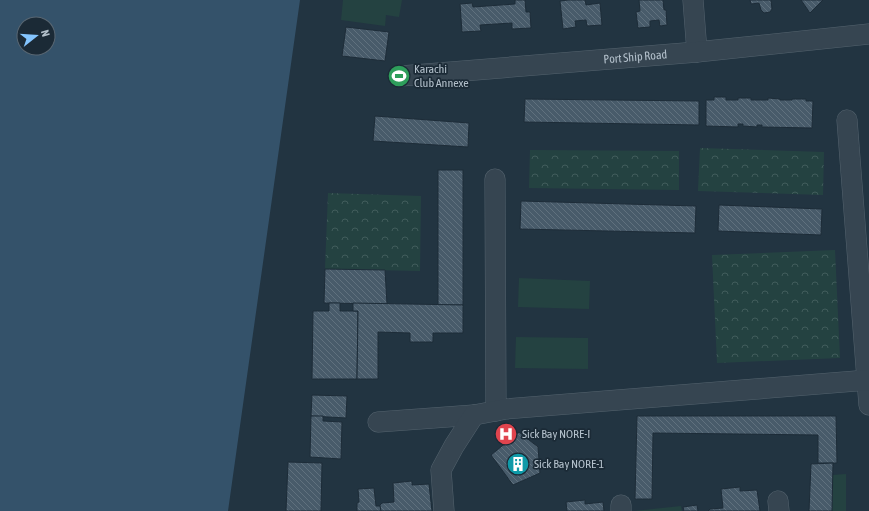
<svg xmlns="http://www.w3.org/2000/svg" width="869" height="511" viewBox="0 0 869 511" font-family="'Asap Condensed',sans-serif">
<style>
.grass{fill:#244241}
.forest{fill:url(#forest-crowns)}
.water{fill:#34526a;fill-rule:evenodd}
.building{fill:url(#building-back-hatch);stroke:#1d2c38}
.lines{fill:none;stroke-linecap:round;stroke-linejoin:round}
.minor-casing{stroke:#54636e;stroke-width:21}
.minor{stroke:#364551;stroke-width:20}
.labels{text-anchor:middle;dominant-baseline:central;stroke-width:3.5;stroke-linejoin:round;paint-order:stroke}
.street-label{font-size:12px;fill:#b3c0cb;stroke:#1b2a36}
.poi-label{font-size:12px;fill:#b3c0cb;stroke:#1b2a36;text-anchor:start}
</style>
<defs>
<pattern id="forest-crowns" width="20" height="18" patternUnits="userSpaceOnUse"><rect width="20" height="18" fill="#244241"/><path d="M2 6a3 3 0 1 1 6 0M12 15a3 3 0 1 1 6 0" fill="none" stroke="#415c5b"/></pattern>
<pattern id="building-back-hatch" width="6" height="6" patternUnits="userSpaceOnUse"><rect width="6" height="6" fill="#485b6a"/><path d="M-1 5l2 2M0 0l6 6M5-1l2 2" fill="none" stroke="#60717e"/></pattern>
</defs>
<rect width="100%" height="100%" fill="#223441"/>
<!-- grass -->
<g class="grass">
<polygon points="343,0 402,0 399,17 386,15 385,26 341,20"/>
<polygon points="519,278 590,281 589,309 518,307"/>
<polygon points="516,337 588,338 588,369 515,368"/>
<polygon points="846,474 846,511 832,511 833,475"/>
<polygon points="681,506 682,511 634,511"/>
</g>
<!-- forest -->
<g class="forest">
<polygon points="700,148 824,152 823,195 698,191"/>
<polygon points="530,150 679,151 679,190 529,188"/>
<polygon points="328,193 421,196 420,271 325,269"/>
<polygon points="835,250 840,358 717,363 712,255"/>
</g>
<!-- water -->
<path class="water" d="M0,0h300l-72,511h-228zM24,24h24v24h-24z"/>
<!-- building -->
<g class="building">
<polygon points="515,0 525,0 526,12 530,12 531,28 512,29 512,23 480,25 481,31 462,32 460,4 472,3 473,7 515,4"/>
<polygon points="568,0 585,0 586,5 600,3 602,25 587,26 586,20 575,21 576,27 563,29 560,1"/>
<polygon points="639,0 663,0 664,10 666,10 667,25 660,26 659,20 650,21 650,27 638,28 636,12 640,11"/>
<polygon points="750,0 771,0 772,9 770,12 764,13 761,10 759,3 751,4"/>
<polygon points="801,0 823,0 810,13"/>
<polygon points="346,27 389,32 385,61 342,56"/>
<polygon points="714,97 726,97 726,100 738,100 738,98 751,98 751,100 768,100 768,98 780,99 780,100 792,100 792,99 806,99 806,101 813,101 812,128 762,127 762,125 757,125 757,127 743,126 743,124 738,124 738,127 706,126 706,100 714,100"/>
<polygon points="525,99 699,101 699,125 524,122"/>
<polygon points="375,116 469,123 468,147 373,141"/>
<rect x="438" y="170" width="25" height="135"/>
<polygon points="521,201 696,206 695,233 520,229"/>
<polygon points="719,205 822,209 821,235 718,231"/>
<polygon points="325,269 385,270 387,304 324,303"/>
<polygon points="329,303 340,303 340,311 358,311 357,379 312,379 313,311 329,311"/>
<polygon points="353,303 463,305 463,333 433,333 433,342 410,342 410,333 378,332 378,379 357,379 358,311 353,311"/>
<polygon points="312,395 347,396 346,418 311,416"/>
<polygon points="311,416 323,416 323,421 342,422 341,459 310,457"/>
<polygon points="637,416 836,416 837,463 818,463 818,435 653,433 652,499 635,499"/>
<polygon points="519,432 538,447 540,473 513,485 491,455"/>
<polygon points="288,462 322,463 321,511 286,511"/>
<polygon points="833,463 832,511 809,511 811,464"/>
<polygon points="412,481 412,485 429,484 432,511 380,511 380,505 382,503 394,502 393,483"/>
<polygon points="740,487 740,491 757,490 760,511 708,511 710,509 723,508 721,489"/>
<polygon points="374,488 376,506 380,506 381,511 357,511 357,503 359,502 358,489"/>
<polygon points="585,500 585,504 603,502 604,511 567,511 566,502"/>
<polygon points="697,505 698,511 684,511 683,507"/>
</g>
<g class="lines">
<!-- minor casing -->
<g class="minor-casing">
<g id="minor">
<polyline points="693,0 697,52"/>
<path id="s1" d="M401,76l296,-24 172,-18"/>
<polyline points="847,120 869,405"/>
<polyline points="495,179 496,411"/>
<polyline points="378,422 474,415"/>
<polyline points="778,501 779,511"/>
<polyline points="621,505 621,511"/>
<polyline points="444,511 441,470 454,446 474,415 506,409 869,380"/>
</g>
</g>
<!-- minor -->
<use href="#minor" class="minor"/>
</g>
<!-- icons -->
<defs>
<g id="stadium-disc" transform="scale(1.15)"><circle r="9.5" fill="#2e9e5b" stroke="#1b2a36"/><path d="M0-5a6.5 5 0 1 0 0 10a6.5 5 0 1 0 0-10ZM-3.5-1.8h7v3.6h-7Z" fill="#fff"/></g>
<g id="hospital-disc" transform="scale(1.15)"><circle r="9.5" fill="#e0444e" stroke="#1b2a36"/><path d="M-5-5h3v3.5h4V-5h3V5h-3V1.5h-4V5h-3Z" fill="#fff"/></g>
<g id="building-disc" transform="scale(1.15)"><circle r="9.5" fill="#0f9aa8" stroke="#1b2a36"/><path d="M-4-6H4V6H1V3H-1V6H-4ZM-2.5-4.3h1.7v1.8h-1.7ZM.8-4.3h1.7v1.8H.8ZM-2.5-1h1.7V.8h-1.7ZM.8-1h1.7V.8H.8Z" fill="#fff"/></g>
</defs>
<g fill-rule="evenodd">
<use href="#stadium-disc" x="399" y="76"/>
<use href="#hospital-disc" x="506" y="434"/>
<use href="#building-disc" x="518" y="464"/>
</g>
<g class="labels">
<!-- street labels -->
<g class="street-label">
<text stroke="none"><textPath href="#s1" startOffset="235">Port Ship Road</textPath></text>
</g>
<!-- poi labels -->
<g class="poi-label">
<text x="414" y="69">Karachi<tspan x="414" dy="14">Club Annexe</tspan></text>
<text x="522" y="434">Sick Bay NORE-I</text>
<text x="534" y="464">Sick Bay NORE-1</text>
</g>
</g>
<!-- north arrow -->
<g transform="translate(36 36) rotate(73)"><circle r="19" fill="#1b2a36" stroke="#586672"/>
<path d="M0-3L7 15L0 10L-7 15Z" fill="#84c5ff"/>
<text y="-6" font-size="11" font-weight="bold" text-anchor="middle" fill="#b3c0cb">N</text>
</g>
</svg>
